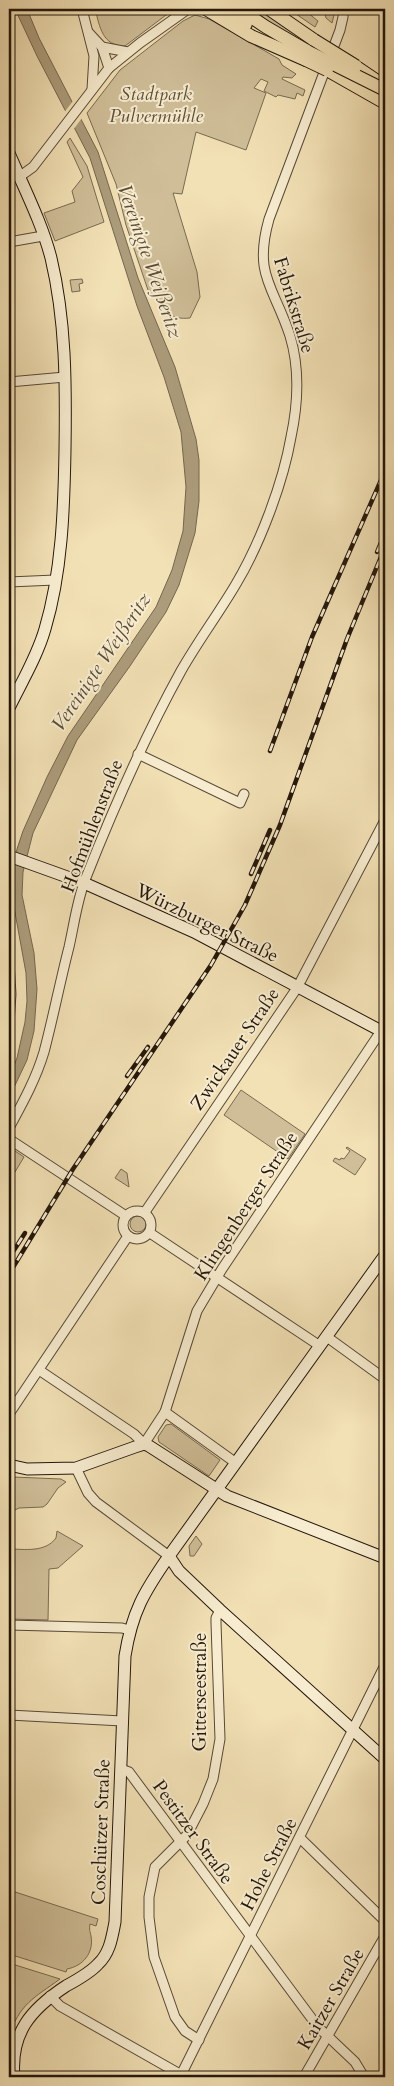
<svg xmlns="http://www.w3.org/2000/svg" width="394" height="2086" viewBox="0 0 394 2086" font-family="Cardo,serif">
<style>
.green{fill:#cfbe98;stroke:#796a52}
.water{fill:#ac9c7b;stroke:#75664e}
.pier{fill:#f2e1b5}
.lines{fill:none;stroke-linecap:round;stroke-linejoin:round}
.street-casing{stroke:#574936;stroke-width:11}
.secondary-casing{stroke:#23160b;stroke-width:13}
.primary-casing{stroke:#23160b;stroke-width:14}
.street{stroke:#f7eccf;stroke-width:9}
.secondary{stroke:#f7eccf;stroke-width:11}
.primary{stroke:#f2e1b5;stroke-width:12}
.rail-casing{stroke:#23160b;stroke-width:4.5}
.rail{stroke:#f7eccf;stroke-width:2.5;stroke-dasharray:8;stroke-linecap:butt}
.primary-bridge-casing{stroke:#23160b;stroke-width:14;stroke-linecap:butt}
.primary-bridge{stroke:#f2e1b5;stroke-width:12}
.labels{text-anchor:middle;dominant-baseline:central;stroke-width:4;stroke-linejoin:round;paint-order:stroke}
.park-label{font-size:19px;font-style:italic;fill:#5f513c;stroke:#f7eccf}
.street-label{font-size:19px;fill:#23160b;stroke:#f7eccf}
.water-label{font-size:20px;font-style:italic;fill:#5a4c38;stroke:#f7eccf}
</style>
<rect width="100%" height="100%" fill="#f2e1b5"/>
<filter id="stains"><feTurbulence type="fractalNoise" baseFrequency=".004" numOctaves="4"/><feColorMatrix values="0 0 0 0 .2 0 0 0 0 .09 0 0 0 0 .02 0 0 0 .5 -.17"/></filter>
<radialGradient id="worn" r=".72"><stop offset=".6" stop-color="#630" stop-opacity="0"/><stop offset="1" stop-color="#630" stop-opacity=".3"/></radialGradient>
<!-- green -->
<g class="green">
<path d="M95,9h79l-49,37c-23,0 -25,-19 -30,-37z"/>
<polygon points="246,9 263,9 312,42 309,47"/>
<polygon points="300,9 303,9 318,21 315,27 296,14"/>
<polygon points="317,9 331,10 334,15 332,23 326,18 324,10 323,11"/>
<path d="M195,15l14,4 70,40 3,6 14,9 -4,4 -9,-1 -1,2 23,11 -2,6 -6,-3 -2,6 -17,-4 -2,2 -12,-6 4,-9 -7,-3 -7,9 12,5 -20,57 -50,-18 -14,62 -9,-1 24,79 3,25 -10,21c-20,2 -23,-6 -33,-21l-7,-1 -24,-71 -10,-41 -29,-71 33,-43 63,-49z"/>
<polygon points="70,138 87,166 104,222 55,241 44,213 75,202 72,191 83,177 67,142"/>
<polygon points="82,279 83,283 79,284 80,291 72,292 70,280"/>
<polygon points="241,1090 305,1134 288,1159 224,1115"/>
<polygon points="9,1147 24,1157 9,1182"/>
<polygon points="347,1147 366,1159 355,1175 333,1161 335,1158 340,1160 341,1158 344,1159 350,1151 346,1148"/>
<polygon points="121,1169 127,1173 129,1187 115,1178"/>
<circle cx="138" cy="1224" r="8"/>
<polygon points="171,1424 220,1460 209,1476 159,1442 158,1437 166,1425"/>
<polygon points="13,1477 61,1479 66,1482 58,1488 47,1504 43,1507 19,1508 9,1513 9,1488 12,1488"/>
<path d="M57,1531l26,15 -25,22 -9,1 -1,51 -39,-1v-70c15,0 36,4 47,-11z"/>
<polygon points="196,1536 202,1544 194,1556 190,1556 189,1546"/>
<path d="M9,1890l89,29 -2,7 -6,-2c-1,6 0,7 1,12 3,17 -8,30 -24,33l-1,3 -57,-18z"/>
<path d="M9,1963l51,16c-26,19 -41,25 -51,58z"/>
</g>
<!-- water -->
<polygon class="water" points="15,9 27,9 39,38 98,152 138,278 175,367 196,439 199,460 199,501 195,533 179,585 166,612 130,666 77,740 33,833 23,872 22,895 34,953 37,989 34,1031 27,1060 9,1098 9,1078 17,1058 25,1022 27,1001 26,973 12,896 13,870 17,849 23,831 47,777 68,736 156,607 172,570 183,531 186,487 181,432 164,377 137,306 90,158 37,56"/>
<!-- pier -->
<polygon class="pier" points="73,101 82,118 73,130 63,114"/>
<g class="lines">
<!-- street casing -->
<g class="street-casing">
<g id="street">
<polyline points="82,9 94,56 92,89"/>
<polyline points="89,33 102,47 109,68"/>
<polyline points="102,47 128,52"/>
<polyline points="19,177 33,167 109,68 140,43 188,9"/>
<polyline points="9,242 43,236"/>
<polyline points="9,382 65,377"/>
<polyline points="9,582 55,580"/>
<polyline points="138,754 240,803 244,794"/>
<polyline points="9,962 11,994 9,1023"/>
<path d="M9,1128c13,-24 27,-49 35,-76 9,-34 16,-70 25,-105 5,-22 8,-46 16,-67 28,-71 59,-142 96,-209 17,-30 38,-58 55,-87 24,-40 47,-101 55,-147 7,-33 9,-68 -1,-101 -16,-50 -37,-60 -21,-117l71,-189 3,-13v-8"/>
<polyline points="9,1139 126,1216"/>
<circle cx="137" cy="1225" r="14"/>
<polyline points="145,1212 297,988 385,820"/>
<polyline points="150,1233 320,1346"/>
<polyline points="327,1337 385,1379"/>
<polyline points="39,1370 134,1434 144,1444 165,1412 197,1311 222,1269 381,1031"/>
<polyline points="165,1412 236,1463"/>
<polyline points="9,1414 128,1236"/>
<polyline points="76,1468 88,1493 96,1502 169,1556"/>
<polyline points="9,1625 122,1628 129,1630"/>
<polyline points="9,1715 122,1721"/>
<polyline points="121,1769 129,1772 318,2027 355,2062 364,2077"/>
<polyline points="300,1838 385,1921"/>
<polyline points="50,1996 60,2006 185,2077"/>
<polyline points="199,2040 185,2031 175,2017 154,1957 149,1917 149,1897 155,1867 187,1835 203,1804 213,1779 220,1739 216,1623 216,1618 220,1610"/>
<polyline points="180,2077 385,1665"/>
<polyline points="304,2077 385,1936"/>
</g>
</g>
<!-- secondary casing -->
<g class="secondary-casing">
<g id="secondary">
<path d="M9,153c14,33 33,70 42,105 15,63 15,127 14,192 -1,59 -3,122 -20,179 -8,28 -24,54 -36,79"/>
<polyline points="9,856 84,883 194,932 385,1033"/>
<polyline points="9,1465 27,1469 76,1468 135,1447 144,1444 149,1446 227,1496 385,1558"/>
<polyline points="169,1556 179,1571 220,1610 385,1759"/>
<path d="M14,2077c-4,-44 17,-68 52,-91 11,-6 24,-13 32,-22 12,-11 14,-27 17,-42l10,-266c7,-44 19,-64 44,-100l216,-301"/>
</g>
</g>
<!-- primary casing -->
<g class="primary-casing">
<g id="primary">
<polyline points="206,9 251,36 306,60"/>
<polyline points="225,9 246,24"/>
<polyline points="239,9 266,27 309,52"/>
<polyline points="269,9 314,40"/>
<polyline points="358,68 383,85"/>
<polyline points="327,70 385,103"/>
</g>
</g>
<!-- street -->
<use href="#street" class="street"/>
<!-- secondary -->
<use href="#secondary" class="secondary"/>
<!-- primary -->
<use href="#primary" class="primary"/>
<!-- rail casing -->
<g class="rail-casing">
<g id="rail">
<polyline points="377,552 385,533"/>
<polyline points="270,751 312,637 385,471"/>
<polyline points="251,874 270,830"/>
<polyline points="127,1076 148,1047"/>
<polyline points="9,1258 25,1233"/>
<polyline points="9,1274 73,1169 211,965 245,905 280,825 347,639 385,547"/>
</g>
</g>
<!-- rail -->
<use href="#rail" class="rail"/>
<!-- primary-bridge casing -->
<g class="primary-bridge-casing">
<g id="primary-bridge">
<polyline points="314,40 356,66"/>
<polyline points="309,52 385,90"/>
<polyline points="306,60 327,70"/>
</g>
</g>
<!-- primary-bridge -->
<use href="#primary-bridge" class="primary-bridge"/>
</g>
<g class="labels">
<!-- park labels -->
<g class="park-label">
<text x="156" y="94">Stadtpark<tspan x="156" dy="22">Pulvermühle</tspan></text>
</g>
<!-- street labels -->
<g class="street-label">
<text transform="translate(294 305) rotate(73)">Fabrikstraße</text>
<text transform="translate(92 826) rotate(-69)">Hofmühlenstraße</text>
<text transform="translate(207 923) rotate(26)">Würzburger Straße</text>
<text transform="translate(235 1049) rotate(-56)">Zwickauer Straße</text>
<text transform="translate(246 1206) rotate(-57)">Klingenberger Straße</text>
<text transform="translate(200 1692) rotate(-90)">Gitterseestraße</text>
<text transform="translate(101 1832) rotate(-88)">Coschützer Straße</text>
<text transform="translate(193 1832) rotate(54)">Pestitzer Straße</text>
<text transform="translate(269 1864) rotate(-63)">Hohe Straße</text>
<text transform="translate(331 1999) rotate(-60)">Kaitzer Straße</text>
</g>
<!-- water labels -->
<g class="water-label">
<text transform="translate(150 261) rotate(71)">Vereinigte Weißeritz</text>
<text transform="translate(101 662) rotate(-56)">Vereinigte Weißeritz</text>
</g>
</g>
<!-- margin -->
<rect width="394" height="2086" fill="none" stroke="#f2e1b5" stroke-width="30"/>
<rect x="10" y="10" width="374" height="2066" fill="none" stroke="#23160b" stroke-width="2.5"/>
<rect x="15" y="15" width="364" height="2056" fill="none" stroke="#23160b"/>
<rect width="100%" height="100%" filter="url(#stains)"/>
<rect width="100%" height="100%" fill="url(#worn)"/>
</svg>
